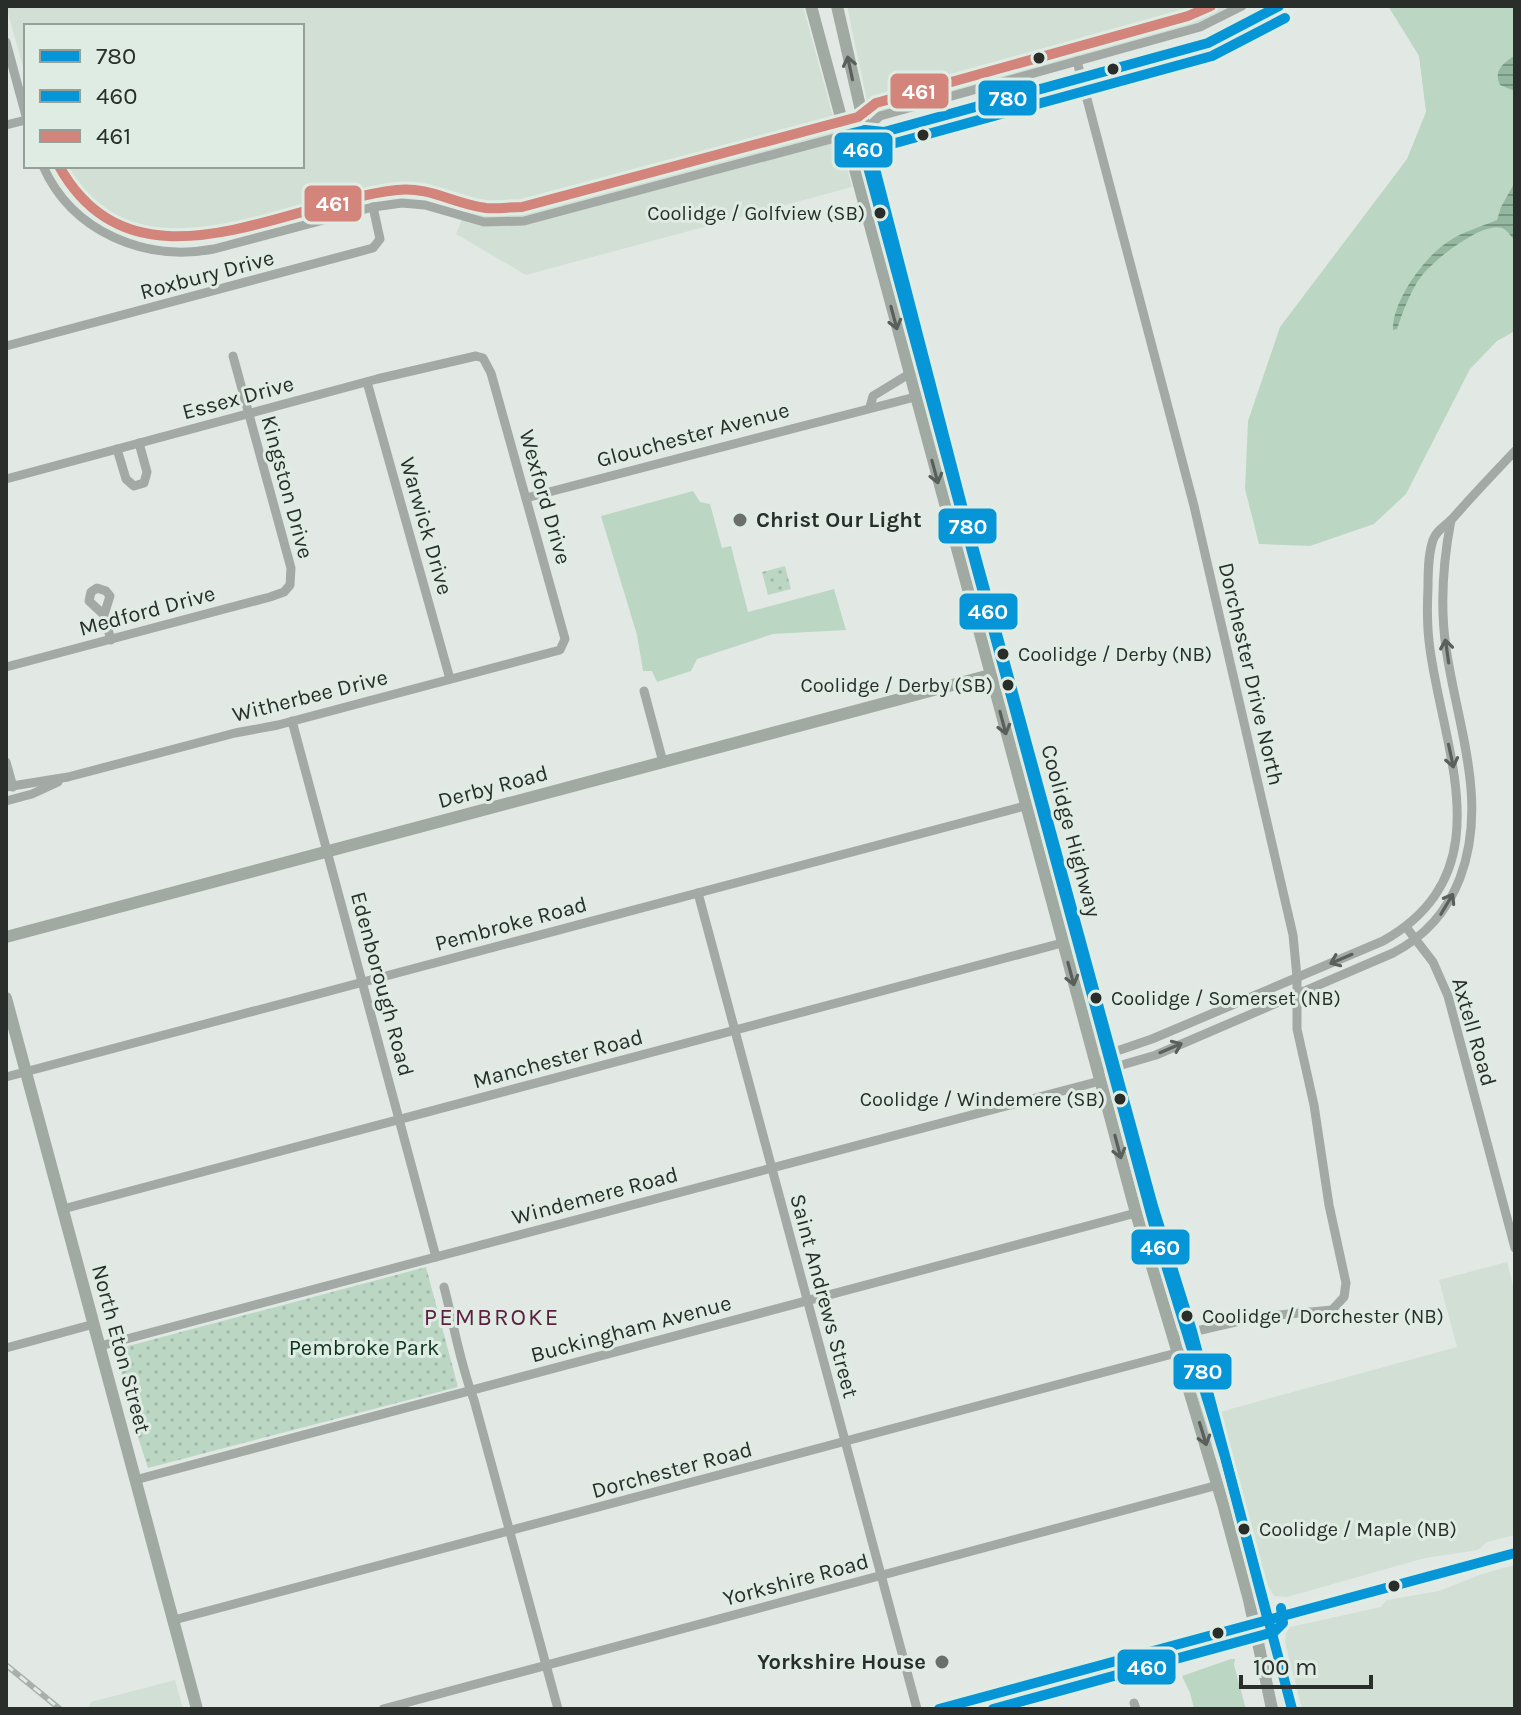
<svg xmlns="http://www.w3.org/2000/svg" width="1521" height="1715" viewBox="0 0 1521 1715" font-family="Karla,sans-serif">
<style>
.built{fill:#d1dfd5}
.green{fill:#bbd7c4}
.park{fill:url(#park-dots)}
.water{fill:url(#water-rules)}
.lines{fill:none;stroke-linecap:round;stroke-linejoin:round}
.street{stroke:#a3aaa5;stroke-width:9}
.secondary{stroke:#a1a9a3;stroke-width:12}
.rail-casing{stroke:#a9afab;stroke-width:6}
.rail{stroke:#dfece3;stroke-width:3;stroke-dasharray:9;stroke-linecap:butt}
.bus-1-casing{stroke:#dfece3;stroke-width:16}
.bus-2-casing{stroke:#dfece3;stroke-width:16}
.bus-3-casing{stroke:#dfece3;stroke-width:16}
.bus-1{stroke:#0696d7;stroke-width:10}
.bus-2{stroke:#0696d7;stroke-width:10}
.bus-3{stroke:#d3847b;stroke-width:10}
.oneway{stroke:#595f5b}
.oneway2{stroke:#5a605c}
.bus-dot{fill:#292e2b;stroke:#dfece3;stroke-width:3}
.poi-dot{fill:#6a6f6c;stroke:#dfece3;stroke-width:3}
.labels{text-anchor:middle;dominant-baseline:central;stroke-width:6;stroke-linejoin:round;paint-order:stroke}
.bus-label{font-size:20px;fill:#292e2b;stroke:#dfece3;text-anchor:start}
.street-label{font-size:22px;fill:#292e2b;stroke:#dfece3}
.poi-label{font-size:22px;font-weight:bold;fill:#292e2b;stroke:#dfece3;text-anchor:start}
.park-label{font-size:22px;fill:#0c341e;stroke:#dfece3}
.neighbourhood-label{font-size:24px;letter-spacing:2px;fill:#5d1e40;stroke:#dfece3}
.line-badge{stroke:#dfece3;stroke-width:3}
.badge-label{font-size:22px;text-anchor:middle;font-weight:bold;fill:#fff}
</style>
<defs>
<pattern id="park-dots" width="8" height="8" patternUnits="userSpaceOnUse" patternTransform="scale(2)"><rect width="8" height="8" fill="#bbd7c4"/><path d="M2 2h.1M6 6h.1" fill="none" stroke="#a1b9a9" stroke-width="1.8" stroke-linecap="round"/></pattern>
<pattern id="water-rules" width="6" height="5" patternUnits="userSpaceOnUse" patternTransform="scale(2)"><rect width="6" height="5" fill="#94b89f"/><path d="M0 2.5h6" fill="none" stroke="#799682"/></pattern>
</defs>
<rect width="100%" height="100%" fill="#e2e9e4"/>
<!-- built -->
<g class="built">
<polygon points="6,6 803,6 852,187 526,275 456,234 467,207 421,194 375,196 197,242 167,243 151,240 120,230 97,216 75,196 54,166 302,166 302,26 26,26 26,77"/>
<polygon points="847,6 1234,6 1200,24 882,113 872,110 868,106"/>
<polygon points="1507,1262 1515,1293 1515,1535 1487,1542 1478,1550 1425,1558 1287,1597 1274,1596 1268,1586 1220,1412 1457,1347 1439,1280"/>
<polygon points="1515,1565 1515,1709 1302,1709 1285,1642 1286,1633 1290,1627 1381,1607 1387,1600 1439,1591 1482,1574"/>
<polygon points="175,1680 183,1709 87,1709 91,1702"/>
</g>
<!-- green -->
<g class="green">
<polygon points="1388,6 1515,6 1515,331 1497,341 1470,369 1406,494 1374,524 1310,546 1259,544 1245,489 1248,421 1280,327 1407,159 1426,112 1419,56"/>
<polygon points="859,155 877,223 890,255 895,276 889,277 855,156"/>
<polygon points="894,293 911,352 927,394 979,592 976,590 960,533 946,498"/>
<polygon points="693,491 700,502 710,504 722,548 731,546 748,612 834,589 846,630 773,634 697,659 691,671 657,682 652,671 643,671 637,635 601,516"/>
<polygon points="985,608 1104,1045 1101,1050 1097,1050 977,610"/>
<polygon points="1106,1073 1111,1073 1112,1077 1185,1325 1182,1328 1177,1326 1151,1246"/>
<polygon points="1183,1340 1190,1342 1230,1493 1227,1493 1217,1456 1204,1422"/>
<polygon points="1231,1659 1235,1659 1234,1665 1246,1709 1194,1709 1190,1693 1182,1676"/>
</g>
<!-- park -->
<g class="park">
<polygon points="785,566 791,589 768,595 762,572"/>
<path d="M426,1267l32,120 -310,81c-13,-39 -25,-78 -31,-119z"/>
</g>
<!-- water -->
<g class="water">
<path d="M1515,55v36l-15,-6c-7,-15 4,-22 15,-30z"/>
<path d="M1515,182v59c-3,-4 -9,-12 -13,-13 -20,-7 -71,34 -82,50 -11,16 -17,34 -23,51l-4,1c-1,-29 32,-74 56,-89 15,-10 32,-14 48,-21l4,-13z"/>
</g>
<g class="lines">
<!-- street -->
<g class="street">
<polyline points="6,42 26,116"/>
<polyline points="1077,61 1194,506 1293,935 1297,977 1297,1029 1314,1105 1329,1205 1346,1283 1344,1297 1332,1310 1257,1317 1175,1336"/>
<polyline points="6,125 26,120"/>
<polyline points="865,130 880,116 1200,27 1242,6"/>
<path d="M43,166c29,66 102,96 171,83l159,-42 29,-4 23,2 59,17 40,-1 341,-91 19,2 35,-9 289,-80 71,-37"/>
<polyline points="6,346 373,248 380,239 373,207"/>
<polyline points="367,382 450,679"/>
<polyline points="870,407 873,396 909,374"/>
<polyline points="117,449 126,479 134,486 144,483 147,472 139,443"/>
<polyline points="6,479 377,379 476,356 483,358 491,373 565,639 560,650 278,725 235,733 68,777 6,787"/>
<polyline points="526,498 915,397"/>
<polyline points="104,615 110,596 106,591 97,588 91,592 89,601 104,615 111,640"/>
<polyline points="6,667 270,597 284,592 290,585 291,568 233,356"/>
<polyline points="644,691 663,762"/>
<polyline points="292,721 436,1257"/>
<polyline points="6,762 13,787"/>
<polyline points="6,801 32,794 58,782"/>
<polyline points="698,893 917,1709"/>
<polyline points="1406,927 1433,962 1448,996 1515,1248"/>
<path d="M1096,1067l15,-14 41,-14 231,-98c121,-68 61,-188 47,-292 -3,-20 -3,-41 -2,-61 0,-15 0,-33 5,-48 4,-11 13,-14 20,-22 20,-23 41,-45 62,-67"/>
<path d="M1096,1067h19l41,-12 237,-102c33,-17 54,-41 67,-75 29,-77 -3,-153 -14,-230 -6,-42 -3,-86 5,-128"/>
<polyline points="6,1077 1025,806"/>
<polyline points="63,1209 1062,943"/>
<path d="M444,1287c10,38 16,77 30,113l84,309"/>
<polyline points="100,1346 1100,1081"/>
<polyline points="6,1348 94,1324"/>
<polyline points="135,1480 1136,1213"/>
<polyline points="174,1620 1180,1352"/>
<polyline points="1134,1703 1136,1709"/>
<polyline points="383,1709 1218,1485"/>
</g>
<!-- secondary -->
<g class="secondary">
<polyline points="811,6 1136,1213 1223,1504 1249,1600 1272,1709"/>
<polyline points="837,6 870,150 964,513 1153,1206 1192,1331 1292,1709"/>
<polyline points="6,937 990,675"/>
<polyline points="6,998 197,1709"/>
<polyline points="939,1709 1515,1553"/>
</g>
<!-- rail casing -->
<g class="rail-casing">
<polyline id="rail" points="6,1665 60,1709"/>
</g>
<!-- rail -->
<use href="#rail" class="rail"/>
<!-- bus-1 casing -->
<g class="bus-1-casing">
<g id="bus-1">
<polyline points="865,130 964,513 1153,1206 1192,1331 1292,1709"/>
<polyline points="845,135 865,130 884,132 1208,43 1279,6"/>
<polyline points="939,1709 1515,1553"/>
</g>
</g>
<!-- bus-2 casing -->
<g class="bus-2-casing">
<g id="bus-2">
<polyline points="1268,1621 1225,1457 1156,1233 1114,1077 862,145 888,145 1212,56 1285,18"/>
<polyline points="993,1709 1274,1632 1283,1623 1281,1608"/>
</g>
</g>
<!-- bus-3 casing -->
<g class="bus-3-casing">
<path id="bus-3" d="M59,166c75,135 227,36 338,24 31,-4 58,14 89,18 11,1 24,-1 36,-1l336,-90 18,-14 312,-87 23,-10"/>
</g>
<!-- bus-1 -->
<use href="#bus-1" class="bus-1"/>
<!-- bus-2 -->
<use href="#bus-2" class="bus-2"/>
<!-- bus-3 -->
<use href="#bus-3" class="bus-3"/>
</g>
<!-- one-way arrows -->
<defs><path id="oneway-shaft" d="M-6 0H5M1.5-3L5.5 0L1.5 3" fill="none" stroke-width="1.6" stroke-linecap="round" stroke-linejoin="round" transform="scale(2)"/></defs>
<g class="oneway">
<use href="#oneway-shaft" transform="translate(850 68) rotate(-102)"/>
<use href="#oneway-shaft" transform="translate(894 318) rotate(75)"/>
<use href="#oneway-shaft" transform="translate(935 472) rotate(75)"/>
<use href="#oneway-shaft" transform="translate(1003 723) rotate(75)"/>
<use href="#oneway-shaft" transform="translate(1071 974) rotate(75)"/>
<use href="#oneway-shaft" transform="translate(1118 1147) rotate(75)"/>
<use href="#oneway-shaft" transform="translate(1203 1434) rotate(73)"/>
</g>
<g class="oneway2">
<use href="#oneway-shaft" transform="translate(1447 651) rotate(-98)"/>
<use href="#oneway-shaft" transform="translate(1451 756) rotate(78)"/>
<use href="#oneway-shaft" transform="translate(1447 904) rotate(-59)"/>
<use href="#oneway-shaft" transform="translate(1341 959) rotate(157)"/>
<use href="#oneway-shaft" transform="translate(1171 1048) rotate(-23)"/>
</g>
<!-- markers -->
<g class="bus-dot">
<circle cx="1039" cy="58" r="7"/>
<circle cx="1113" cy="69" r="7"/>
<circle cx="923" cy="135" r="7"/>
<circle cx="880" cy="213" r="7"/>
<circle cx="1003" cy="654" r="7"/>
<circle cx="1008" cy="685" r="7"/>
<circle cx="1096" cy="998" r="7"/>
<circle cx="1120" cy="1099" r="7"/>
<circle cx="1187" cy="1316" r="7"/>
<circle cx="1244" cy="1529" r="7"/>
<circle cx="1394" cy="1586" r="7"/>
<circle cx="1218" cy="1633" r="7"/>
</g>
<g class="poi-dot">
<circle cx="740" cy="520" r="8"/>
<circle cx="942" cy="1662" r="8"/>
</g>
<g class="labels">
<!-- bus labels -->
<g class="bus-label">
<text x="865" y="213" text-anchor="end">Coolidge / Golfview (SB)</text>
<text x="1018" y="654">Coolidge / Derby (NB)</text>
<text x="993" y="685" text-anchor="end">Coolidge / Derby (SB)</text>
<text x="1111" y="998">Coolidge / Somerset (NB)</text>
<text x="1105" y="1099" text-anchor="end">Coolidge / Windemere (SB)</text>
<text x="1202" y="1316">Coolidge / Dorchester (NB)</text>
<text x="1259" y="1529">Coolidge / Maple (NB)</text>
</g>
<!-- street labels -->
<g class="street-label">
<text transform="translate(207 275) rotate(-15)">Roxbury Drive</text>
<text transform="translate(238 398) rotate(-15)">Essex Drive</text>
<text transform="translate(693 435) rotate(-15)">Glouchester Avenue</text>
<text transform="translate(287 487) rotate(75)">Kingston Drive</text>
<text transform="translate(545 497) rotate(74)">Wexford Drive</text>
<text transform="translate(426 526) rotate(74)">Warwick Drive</text>
<text transform="translate(147 611) rotate(-15)">Medford Drive</text>
<text transform="translate(1251 674) rotate(77)">Dorchester Drive North</text>
<text transform="translate(310 696) rotate(-14)">Witherbee Drive</text>
<text transform="translate(493 787) rotate(-15)">Derby Road</text>
<text transform="translate(1071 831) rotate(75)">Coolidge Highway</text>
<text transform="translate(511 924) rotate(-15)">Pembroke Road</text>
<text transform="translate(382 984) rotate(75)">Edenborough Road</text>
<text transform="translate(1474 1032) rotate(74)">Axtell Road</text>
<text transform="translate(558 1059) rotate(-15)">Manchester Road</text>
<text transform="translate(595 1196) rotate(-15)">Windemere Road</text>
<text transform="translate(824 1296) rotate(75)">Saint Andrews Street</text>
<text transform="translate(631 1329) rotate(-15)">Buckingham Avenue</text>
<text transform="translate(121 1349) rotate(75)">North Eton Street</text>
<text transform="translate(672 1470) rotate(-15)">Dorchester Road</text>
<text transform="translate(796 1580) rotate(-15)">Yorkshire Road</text>
</g>
<!-- poi labels -->
<g class="poi-label">
<text x="756" y="520">Christ Our Light</text>
<text x="926" y="1662" text-anchor="end">Yorkshire House</text>
</g>
<!-- park labels -->
<g class="park-label">
<text x="364" y="1348">Pembroke Park</text>
</g>
<!-- neighbourhood labels -->
<g class="neighbourhood-label">
<text x="492" y="1317">PEMBROKE</text>
</g>
</g>
<g class="line-badge">
<rect x="889" y="72" width="61" height="38" rx="8" fill="#d3847b"/>
<rect x="977" y="79" width="61" height="38" rx="8" fill="#0696d7"/>
<rect x="833" y="131" width="61" height="38" rx="8" fill="#0696d7"/>
<rect x="303" y="184" width="60" height="39" rx="8" fill="#d3847b"/>
<rect x="937" y="507" width="61" height="38" rx="8" fill="#0696d7"/>
<rect x="958" y="592" width="61" height="39" rx="8" fill="#0696d7"/>
<rect x="1130" y="1228" width="61" height="38" rx="8" fill="#0696d7"/>
<rect x="1172" y="1352" width="61" height="39" rx="8" fill="#0696d7"/>
<rect x="1116" y="1648" width="61" height="38" rx="8" fill="#0696d7"/>
</g>
<g class="badge-label">
<text x="919" y="99">461</text>
<text x="1008" y="106">780</text>
<text x="863" y="157">460</text>
<text x="333" y="211">461</text>
<text x="968" y="534">780</text>
<text x="988" y="619">460</text>
<text x="1160" y="1255">460</text>
<text x="1203" y="1379">780</text>
<text x="1147" y="1675">460</text>
</g>
<!-- border -->
<rect width="1521" height="1715" fill="none" stroke="#292e2b" stroke-width="16"/>
<!-- legend -->
<rect x="24" y="24" width="280" height="144" fill="#dfece3" stroke="#96a099" stroke-width="2"/>
<rect x="40" y="50" width="40" height="12" fill="#0696d7" stroke="#96a099" stroke-width="2"/>
<text x="96" y="64" font-size="24" fill="#292e2b">780</text>
<rect x="40" y="90" width="40" height="12" fill="#0696d7" stroke="#96a099" stroke-width="2"/>
<text x="96" y="104" font-size="24" fill="#292e2b">460</text>
<rect x="40" y="130" width="40" height="12" fill="#d3847b" stroke="#96a099" stroke-width="2"/>
<text x="96" y="144" font-size="24" fill="#292e2b">461</text>
<!-- scale -->
<path d="M1241 1675v12h130v-12" fill="none" stroke="#292e2b" stroke-width="4"/>
<text x="1253" y="1675" font-size="24" fill="#292e2b" stroke="#dfece3" stroke-width="6" paint-order="stroke">100 m</text>
</svg>
